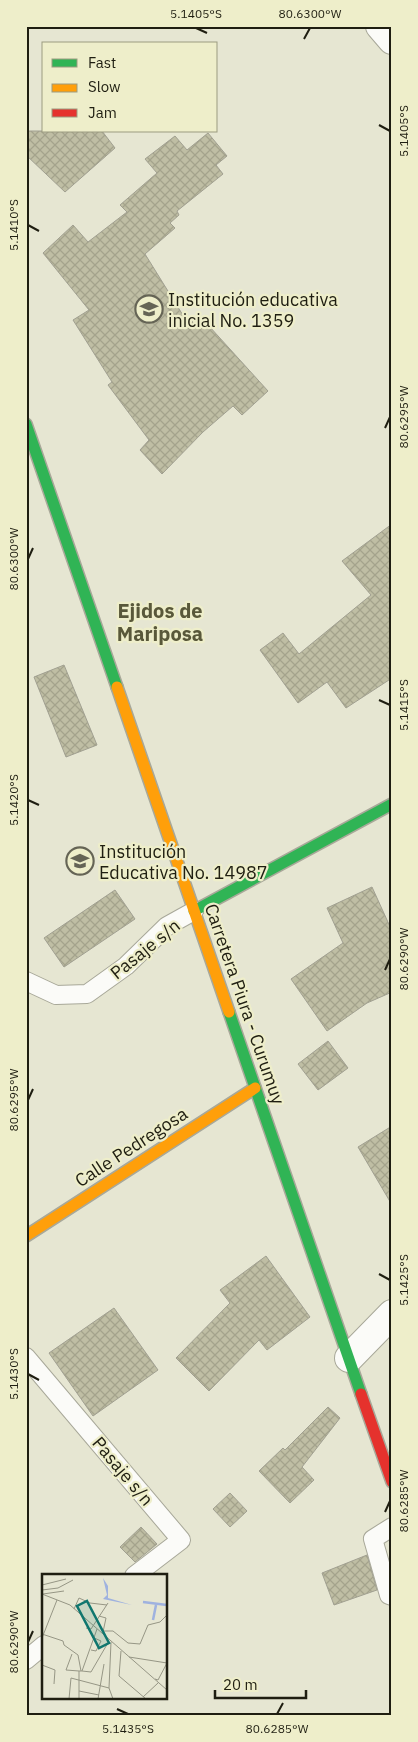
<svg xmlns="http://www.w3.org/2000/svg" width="418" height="1742" viewBox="0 0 418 1742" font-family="'IBM Plex Sans',sans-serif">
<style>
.building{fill:url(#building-cross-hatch);stroke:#a1a091}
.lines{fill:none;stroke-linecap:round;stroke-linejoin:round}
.lane-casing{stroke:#a8a899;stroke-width:20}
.street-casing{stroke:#a8a899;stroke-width:30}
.fast-casing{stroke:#a8a899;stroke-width:14}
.slow-casing{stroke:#a8a899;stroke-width:14}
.jam-casing{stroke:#a8a899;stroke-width:14}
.lane{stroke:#fbfbf8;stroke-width:18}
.street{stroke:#fbfbf8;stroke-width:28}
.fast{stroke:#30b455;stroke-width:11}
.slow{stroke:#ff9f0a;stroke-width:11}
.jam{stroke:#e5322d;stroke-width:11}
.ticks{fill:none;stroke:#1f1e11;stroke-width:2}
.labels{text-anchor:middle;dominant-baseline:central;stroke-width:4.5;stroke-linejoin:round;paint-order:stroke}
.poi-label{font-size:18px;fill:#1f1e11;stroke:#eeeeca;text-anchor:start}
.street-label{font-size:18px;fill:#1f1e11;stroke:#eeeeca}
.quarter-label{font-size:20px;font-weight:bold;fill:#59583a;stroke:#eeeeca}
.inset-river{fill:none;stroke:#9fb2df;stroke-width:2.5}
.inset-road{fill:none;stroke:#969685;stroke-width:1}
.view{fill:#0f766e;fill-opacity:0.15;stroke:#0f766e;stroke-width:2.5}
.inset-edge{fill:none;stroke:#1f1e11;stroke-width:2.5}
.neatline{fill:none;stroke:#1f1e11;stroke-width:2}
.ticks-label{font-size:12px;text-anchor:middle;fill:#1f1e11}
</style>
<defs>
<pattern id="building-cross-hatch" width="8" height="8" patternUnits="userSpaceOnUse" patternTransform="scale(1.25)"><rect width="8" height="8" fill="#bfbea4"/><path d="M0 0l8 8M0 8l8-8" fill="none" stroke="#a4a38c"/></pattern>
</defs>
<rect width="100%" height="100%" fill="#e6e6d2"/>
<!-- building -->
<g class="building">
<polygon points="26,131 102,131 115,148 65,192 26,155"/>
<polygon points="208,133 227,156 216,165 223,174 177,211 179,215 170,223 175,228 145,254 189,325 199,315 268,391 242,415 233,406 203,432 162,474 140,450 149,440 108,385 112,382 73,320 89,310 43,253 73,225 88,242 127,212 120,205 157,173 145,159 175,136 187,150"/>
<polygon points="392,524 392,678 346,708 327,682 298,703 260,650 283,633 299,654 371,595 342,561"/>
<polygon points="64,665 97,745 66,757 34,677"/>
<polygon points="372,887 392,931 392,992 367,1003 327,1031 291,979 343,943 327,908"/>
<polygon points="115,890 135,919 64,967 44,938"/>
<polygon points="328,1041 348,1068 318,1090 298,1064"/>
<polygon points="392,1126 392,1205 358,1147"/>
<polygon points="266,1256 310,1317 267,1350 259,1340 209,1391 176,1358 230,1303 220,1290"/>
<polygon points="114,1308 158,1370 93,1416 49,1353"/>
<polygon points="328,1407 340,1418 302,1467 314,1480 290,1503 259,1471 283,1448 285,1450"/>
<polygon points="230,1493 247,1511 230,1527 213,1509"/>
<polygon points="141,1527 157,1544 135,1562 120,1547"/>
<polygon points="367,1555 377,1590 334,1605 322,1573"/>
</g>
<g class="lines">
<!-- lane casing -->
<g class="lane-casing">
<g id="lane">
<polyline points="26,981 56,995 87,994 126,966 167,926 194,911"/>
<polyline points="26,1357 181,1540 134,1576"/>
<polyline points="392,1527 373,1539 389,1595 392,1596"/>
<polyline points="26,1660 44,1645"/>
</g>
</g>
<!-- street casing -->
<g class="street-casing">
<g id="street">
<polyline points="380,26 392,40"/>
<polyline points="349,1358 392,1314"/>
</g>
</g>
<!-- fast casing -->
<g class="fast-casing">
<g id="fast">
<polyline points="26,424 117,687"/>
<polyline points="194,911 392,804"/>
<polyline points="229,1012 361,1394"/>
</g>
</g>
<!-- slow casing -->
<g class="slow-casing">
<g id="slow">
<polyline points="117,687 229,1012"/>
<polyline points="26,1236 255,1088"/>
</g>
</g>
<!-- jam casing -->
<g class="jam-casing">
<polyline id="jam" points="361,1394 392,1482"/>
</g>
<!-- lane -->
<use href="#lane" class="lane"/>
<!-- street -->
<use href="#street" class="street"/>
<!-- fast -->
<use href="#fast" class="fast"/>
<!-- slow -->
<use href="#slow" class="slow"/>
<!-- jam -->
<use href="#jam" class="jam"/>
</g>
<!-- ticks -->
<path class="ticks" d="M196,28l11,5M304,39l6,-11M379,125l11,6M28,225l11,6M385,428l5,-11M28,559l5,-11M379,700l11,5M28,800l11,5M385,970l5,-11M28,1100l5,-11M379,1274l11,6M28,1374l11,6M385,1512l5,-11M28,1642l5,-11M117,1709l11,5M277,1714l6,-11"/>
<!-- icons -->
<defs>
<g id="school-ring" transform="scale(1.4375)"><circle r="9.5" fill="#eeeeca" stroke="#656455" stroke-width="1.5"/><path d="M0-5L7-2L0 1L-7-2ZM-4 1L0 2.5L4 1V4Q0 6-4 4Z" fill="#656455"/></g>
</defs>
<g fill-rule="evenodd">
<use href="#school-ring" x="149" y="309"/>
<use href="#school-ring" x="80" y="861"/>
</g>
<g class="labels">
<!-- poi labels -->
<g class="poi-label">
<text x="168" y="299">Institución educativa<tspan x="168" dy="21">inicial No. 1359</tspan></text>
<text x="99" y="851">Institución<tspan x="99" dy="21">Educativa No. 14987</tspan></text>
</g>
<!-- street labels -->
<g class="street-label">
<text transform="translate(145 949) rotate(-39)">Pasaje s/n</text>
<text transform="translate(245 1004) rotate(71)">Carretera Piura - Curumuy</text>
<text transform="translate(131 1147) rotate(-33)">Calle Pedregosa</text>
<text transform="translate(123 1471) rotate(50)">Pasaje s/n</text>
</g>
<!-- quarter labels -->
<g class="quarter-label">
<text x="160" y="610">Ejidos de<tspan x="160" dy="23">Mariposa</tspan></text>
</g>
</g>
<!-- overview -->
<g transform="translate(42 1574)">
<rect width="125" height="125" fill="#e6e6d2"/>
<path d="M61,4l5,8v12l24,7 -29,-6 4,-4z" fill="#9fb2df"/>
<path class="inset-river" d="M101,28l24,3M111,46l3,-15"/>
<path class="inset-road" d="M0,11l24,-6M0,16l16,-2 15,-8M0,20l28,11 97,85M1,20l21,-3M32,35l5,-11 11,5 17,2M57,42l7,2 -3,14M44,54l5,1 17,-26M61,57h10l15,12 12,1 8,-19 12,-3 7,-7M0,60l21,7 1,4 14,10 3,16M0,64l15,-38M69,68l-2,46 4,11M49,76l5,1 5,-10 -9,-4M79,77l-2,25 27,23M30,80l-6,16 13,1M87,83l38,6M0,91l13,5 -1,14M40,97l9,1 18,-31M113,105l3,1 9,-17M37,117l20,4M101,123l15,-14M27,125l2,-21 38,10M37,125v-28h3l15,-42M56,125l6,-35"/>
<path class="view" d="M45,27l22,42 -10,5 -22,-42z"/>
<rect width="125" height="125" class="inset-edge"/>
</g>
<!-- border -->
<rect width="418" height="1742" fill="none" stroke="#eeeeca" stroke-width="55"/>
<!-- legend -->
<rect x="42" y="42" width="175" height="90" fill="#eeeeca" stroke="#9b9b80"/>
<rect x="52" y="59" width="25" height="8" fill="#30b455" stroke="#9b9b80"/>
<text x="88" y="68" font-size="15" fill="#1f1e11">Fast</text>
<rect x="52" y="84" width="25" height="8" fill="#ff9f0a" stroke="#9b9b80"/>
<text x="88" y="92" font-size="15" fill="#1f1e11">Slow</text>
<rect x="52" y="109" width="25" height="8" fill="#e5322d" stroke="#9b9b80"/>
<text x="88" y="118" font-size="15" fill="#1f1e11">Jam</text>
<!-- scale -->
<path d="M215 1690v8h91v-8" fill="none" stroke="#1f1e11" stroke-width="2.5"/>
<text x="223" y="1690" font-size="15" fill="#1f1e11" stroke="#eeeeca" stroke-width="4" paint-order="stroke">20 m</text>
<rect x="28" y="28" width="362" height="1686" class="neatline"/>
<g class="ticks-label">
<text x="196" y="18">5.1405°S</text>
<text x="310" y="18">80.6300°W</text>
<text transform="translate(404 131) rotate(-90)" y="4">5.1405°S</text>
<text transform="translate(14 225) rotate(-90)" y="4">5.1410°S</text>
<text transform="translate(404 417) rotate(-90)" y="4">80.6295°W</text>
<text transform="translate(14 559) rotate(-90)" y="4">80.6300°W</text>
<text transform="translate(404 705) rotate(-90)" y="4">5.1415°S</text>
<text transform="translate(14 800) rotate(-90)" y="4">5.1420°S</text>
<text transform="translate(404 959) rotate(-90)" y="4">80.6290°W</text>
<text transform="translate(14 1100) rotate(-90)" y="4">80.6295°W</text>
<text transform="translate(404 1280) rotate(-90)" y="4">5.1425°S</text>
<text transform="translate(14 1374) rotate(-90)" y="4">5.1430°S</text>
<text transform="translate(404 1501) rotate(-90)" y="4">80.6285°W</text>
<text transform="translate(14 1642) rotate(-90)" y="4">80.6290°W</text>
<text x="128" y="1733">5.1435°S</text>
<text x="277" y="1733">80.6285°W</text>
</g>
</svg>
